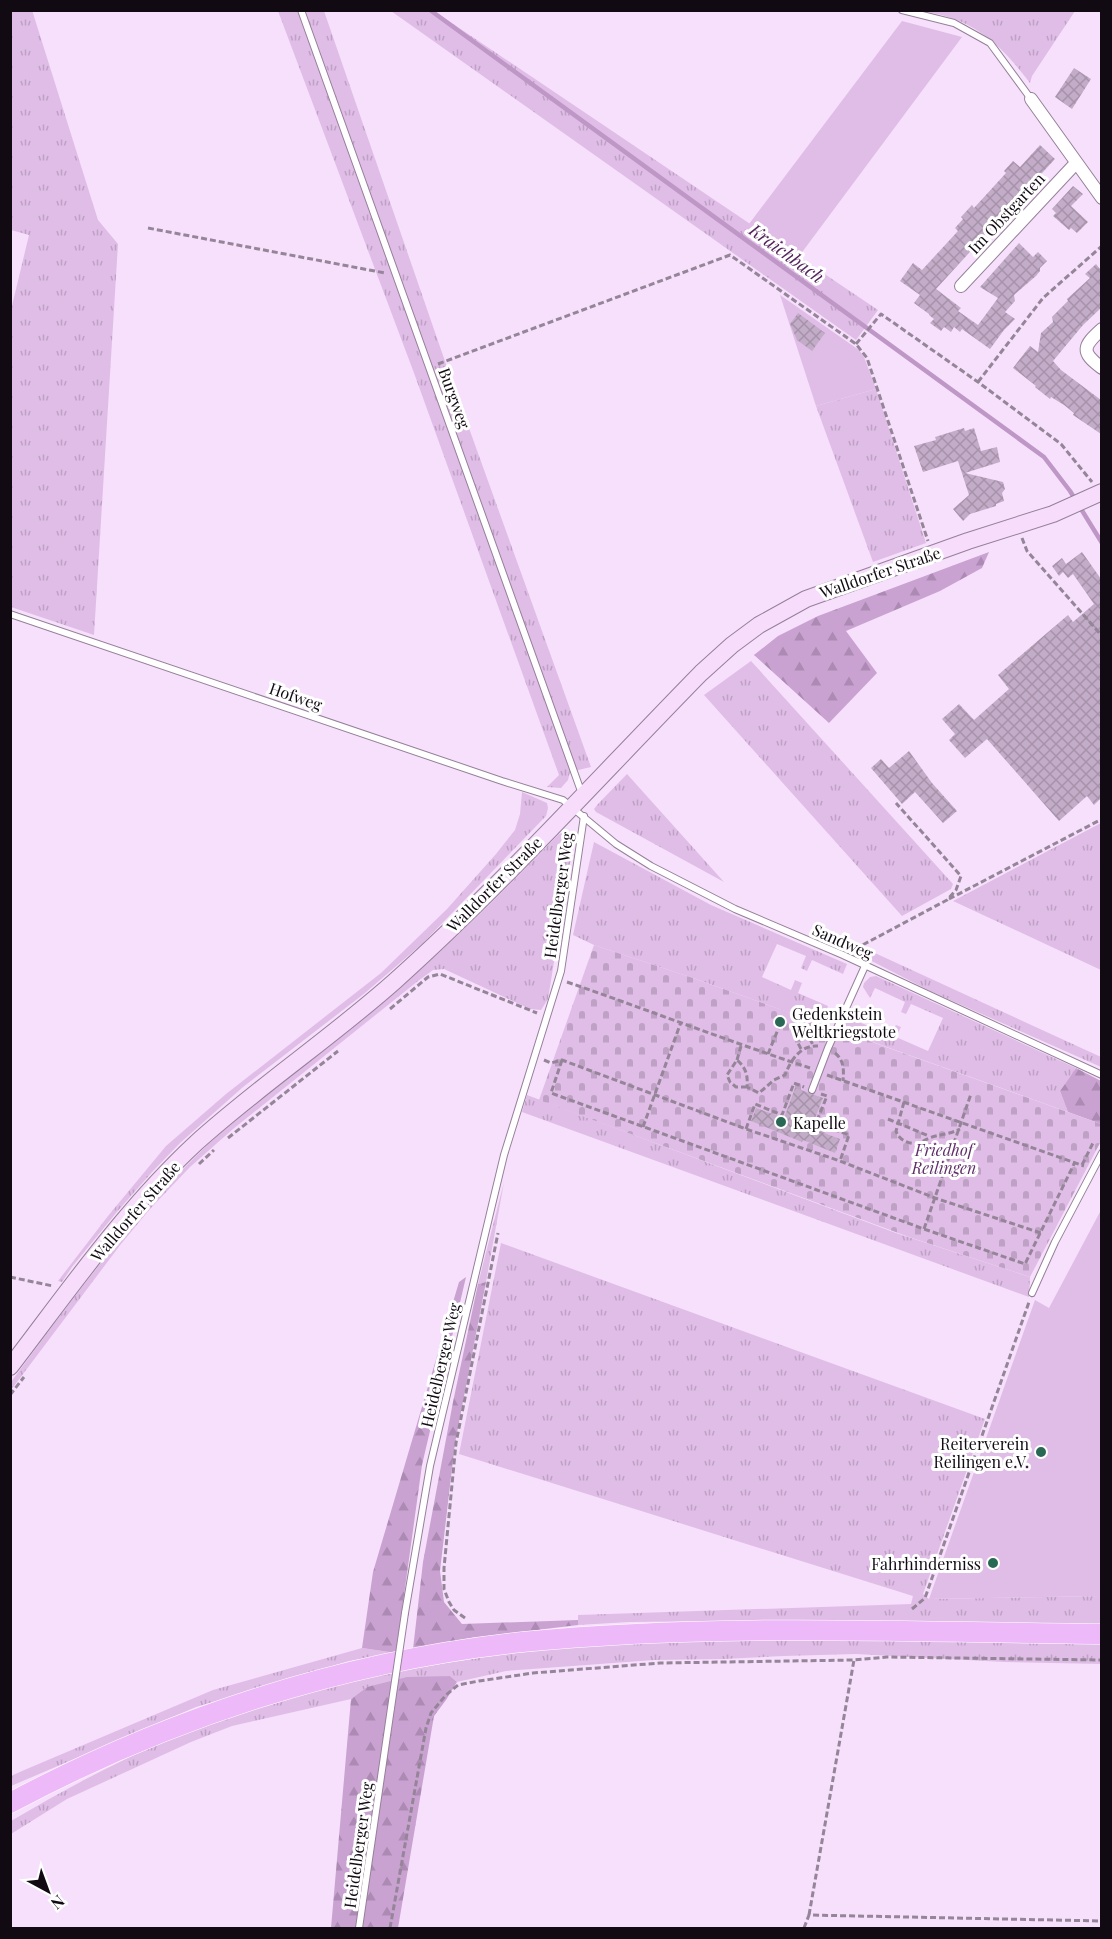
<svg xmlns="http://www.w3.org/2000/svg" width="1112" height="1939" viewBox="0 0 1112 1939" font-family="'Playfair Display',serif">
<style>
.grass{fill:url(#grass-tufts)}
.forest{fill:url(#forest-firs)}
.cemetery{fill:url(#cemetery-stones)}
.green{fill:#e0bde7}
.lines{fill:none;stroke-linecap:round;stroke-linejoin:round}
.stream{stroke:#be97c6;stroke-width:4.5}
.building{fill:url(#building-cross-hatch)}
.lane-casing{stroke:#958099;stroke-width:8}
.street-casing{stroke:#958099;stroke-width:14}
.secondary-casing{stroke:#958099;stroke-width:18}
.primary-casing{stroke:#fff;stroke-width:21}
.path{stroke:#958598;stroke-width:3;stroke-dasharray:6 3;stroke-linecap:butt}
.lane{stroke:#fff;stroke-width:6}
.street{stroke:#fff;stroke-width:12}
.secondary{stroke:#f7dcfc;stroke-width:16}
.primary{stroke:#eeb9f9;stroke-width:20}
.lane-bridge-casing{stroke:#958099;stroke-width:8;stroke-linecap:butt}
.lane-bridge{stroke:#fff;stroke-width:6}
.poi-dot{fill:#296855;stroke:#fff;stroke-width:2}
.labels{text-anchor:middle;dominant-baseline:central;stroke-width:6;stroke-linejoin:round;paint-order:stroke}
.street-label{font-size:16px;fill:#110a13;stroke:#fff}
.poi-label{font-size:16px;fill:#110a13;stroke:#fff;text-anchor:start}
.park-label{font-size:16px;font-style:italic;fill:#5f2e69;stroke:#fff}
.water-label{font-size:18px;font-style:italic;fill:#54245d;stroke:#fff}
</style>
<defs>
<pattern id="grass-tufts" width="24" height="20" patternUnits="userSpaceOnUse" patternTransform="scale(1.5)"><rect width="24" height="20" fill="#e0bde7"/><path d="M3 7l-1-3M5 7V3M7 7l1-3M15 17l-1-3M17 17v-4M19 17l1-3" fill="none" stroke="#bfa1c5"/></pattern>
<pattern id="forest-firs" width="22" height="20" patternUnits="userSpaceOnUse" patternTransform="scale(1.5)"><rect width="22" height="20" fill="#c9a2d1"/><path d="M5 1l3.5 6h-7zM16 11l3.5 6h-7z" fill="#ac8ab3"/></pattern>
<pattern id="cemetery-stones" width="16" height="16" patternUnits="userSpaceOnUse" patternTransform="scale(1.5)"><rect width="16" height="16" fill="#e0bde7"/><path d="M2 7V4a2 2 0 0 1 4 0v3zM10 15v-3a2 2 0 0 1 4 0v3z" fill="#bfa1c5"/></pattern>
<pattern id="building-cross-hatch" width="8" height="8" patternUnits="userSpaceOnUse" patternTransform="scale(1.5)"><rect width="8" height="8" fill="#c2acc7"/><path d="M0 0l8 8M0 8l8-8" fill="none" stroke="#a693aa"/></pattern>
</defs>
<rect width="100%" height="100%" fill="#f7e0fb"/>
<!-- grass -->
<g class="grass">
<polygon points="32,10 98,220 118,244 94,635 11,607 10,314 29,235 11,230 10,11"/>
<polygon points="278,11 324,11 447,367 591,767 570,772 568,780 561,788 547,787 559,775 414,373"/>
<polygon points="391,11 434,11 878,310 856,340"/>
<path d="M919,11l156,-1v1l-43,65 -2,7c-21,-28 -45,-54 -79,-65 -10,-4 -21,-5 -32,-7z"/>
<polygon points="876,389 926,543 873,562 816,406"/>
<polygon points="751,661 953,884 951,889 902,916 704,695"/>
<polygon points="627,774 724,882 596,812 594,809 598,804"/>
<polygon points="522,792 547,803 548,808 546,816 423,943 365,993 243,1087 180,1143 153,1171 116,1213 72,1267 62,1282 58,1281 108,1216 166,1146 226,1094 381,973 447,909 496,854 515,830 520,814"/>
<polygon points="1101,823 1101,970 953,901"/>
<path d="M565,832l8,5v8l-25,154 -7,11 -11,-1 -86,-40 -11,1 -15,11 -185,148 -43,38 -40,42 -29,35 -110,146v-8c57,-77 114,-156 183,-224 51,-51 112,-92 168,-138 71,-58 133,-120 197,-186z"/>
<polygon points="594,842 711,905 847,964 843,974 812,960 807,971 801,968 806,956 777,944 762,977 791,990 795,980 802,983 798,993 828,1006 821,1024 693,978 594,945 573,935"/>
<polygon points="864,948 1101,1057 1101,1067 930,991 856,953"/>
<polygon points="876,976 1076,1068 1060,1091 1068,1112 842,1031 853,1010 856,1009 864,1010 859,1022 890,1035 896,1025 901,1027 896,1037 928,1051 943,1018 911,1004 906,1014 901,1012 905,1002 875,988 870,998 863,987 864,983 870,977"/>
<polygon points="527,1095 896,1233 1030,1277 1029,1297 522,1112"/>
<polygon points="504,1182 486,1282 478,1284"/>
<polygon points="501,1243 985,1419 923,1594 929,1599 1101,1596 1101,1625 729,1621 629,1622 578,1625 578,1615 911,1604 913,1596 459,1454"/>
<path d="M861,1640l240,3v21l-97,-2 -148,-8 -72,2 -60,3 -70,1 -148,11 -49,11 -7,-6 -83,11 -16,12 -119,27 -41,16 -124,57 -56,35v-13c53,-31 107,-61 165,-84 138,-56 288,-83 436,-93 82,-6 166,-3 249,-4z"/>
<polygon points="362,1648 396,1653 349,1661 196,1707 11,1786 11,1776 22,1771 213,1690"/>
</g>
<!-- forest -->
<g class="forest">
<polygon points="989,552 982,568 940,591 846,631 877,673 829,723 754,655 778,636 818,616"/>
<polygon points="1076,1068 1101,1081 1101,1124 1068,1112 1060,1091"/>
<polygon points="466,1277 422,1465 396,1653 362,1648 373,1572 459,1282"/>
<polygon points="486,1282 455,1443 440,1571 444,1602 462,1624 578,1620 578,1625 471,1638 413,1649 423,1562 453,1402 478,1284"/>
<polygon points="450,1676 457,1682 446,1700 434,1716 398,1928 331,1928 351,1699 367,1687 407,1677"/>
</g>
<!-- cemetery -->
<polygon class="cemetery" points="594,945 693,978 1101,1124 1101,1141 1030,1277 909,1237 539,1100"/>
<!-- green -->
<g class="green">
<polygon points="902,21 962,37 800,255 749,224"/>
<polygon points="780,295 859,350 864,357 876,389 816,406"/>
<polygon points="1101,1210 1101,1596 929,1599 1035,1300 1049,1308"/>
</g>
<g class="lines">
<!-- stream -->
<polyline class="stream" points="430,10 1044,457 1070,491 1102,543"/>
</g>
<!-- building -->
<g class="building">
<polygon points="1074,68 1091,79 1072,109 1055,97"/>
<polygon points="1040,145 1055,159 936,289 961,308 958,311 978,325 998,298 980,287 1019,243 1033,257 1038,252 1047,261 1040,268 1040,271 1036,276 1014,295 1015,301 1005,312 1015,319 1004,330 990,349 962,329 960,332 954,327 951,332 944,327 941,331 930,323 934,319 929,315 929,314 914,303 920,295 900,281 913,263 922,270 958,231 955,228 963,219 961,217 972,205 974,208 1006,173 1004,171 1013,161 1020,167"/>
<polygon points="1073,186 1083,194 1071,206 1088,222 1077,233 1071,228 1069,230 1053,216 1056,213 1052,209"/>
<polygon points="1096,264 1100,269 1101,268 1101,308 1083,325 1053,361 1061,370 1101,400 1101,434 1073,415 1074,413 1064,405 1051,397 1050,399 1035,387 1036,386 1013,368 1030,346 1038,352 1041,333 1053,322 1052,317 1068,301 1067,299 1090,278 1085,274"/>
<polygon points="798,313 825,333 812,351 797,340 790,324"/>
<polygon points="964,428 965,431 974,428 981,451 997,447 1000,462 965,473 1003,482 1005,489 1002,493 1004,501 996,504 996,506 970,514 963,521 953,509 969,495 958,461 923,472 914,446 936,440 935,437"/>
<polygon points="1082,552 1101,579 1101,798 1094,805 1087,796 1059,821 987,739 965,758 949,740 955,734 942,719 959,704 974,720 1009,689 998,675 1068,615 1073,622 1094,604 1073,574 1068,578 1063,572 1059,576 1052,566 1062,558 1066,564"/>
<polygon points="909,751 932,783 957,811 943,823 915,792 902,804 871,768 881,759 889,768"/>
<polygon points="795,1088 823,1098 811,1128 840,1139 835,1153 803,1140 802,1142 751,1121 756,1108 784,1118"/>
</g>
<g class="lines">
<!-- lane casing -->
<g class="lane-casing">
<g id="lane">
<polyline points="301,10 582,794"/>
<polyline points="902,10 954,23 990,43 1031,99"/>
<polyline points="10,614 502,781 563,800 616,844 651,866 735,909 843,955 1102,1075"/>
<polyline points="812,1090 828,1048 865,966"/>
<polyline points="1032,1293 1055,1242 1102,1153"/>
<polyline points="405,1613 430,1466 492,1205 504,1155 561,971 584,816"/>
<polyline points="359,1928 391,1708"/>
</g>
</g>
<!-- street casing -->
<g class="street-casing">
<g id="street">
<polyline points="1031,99 1102,198"/>
<polyline points="961,286 1076,163"/>
<path d="M1102,329c-19,17 -22,23 0,39"/>
</g>
</g>
<!-- secondary casing -->
<g class="secondary-casing">
<path id="secondary" d="M10,1367c59,-77 115,-158 186,-224 63,-57 135,-105 199,-162 107,-96 205,-205 306,-308l31,-28 27,-20 47,-26 162,-58 85,-27 49,-22"/>
</g>
<!-- primary casing -->
<g class="primary-casing">
<path id="primary" d="M10,1803c159,-85 333,-142 512,-161 193,-19 387,-10 580,-8"/>
</g>
<!-- path -->
<g class="path">
<polyline points="148,228 385,273"/>
<polyline points="856,344 881,314 978,382 1061,444 1092,482"/>
<polyline points="438,364 730,255 856,344 867,358 928,541"/>
<polyline points="978,382 1043,298 1102,246"/>
<polyline points="1022,538 1027,551 1102,636"/>
<polyline points="949,899 1102,819"/>
<polyline points="855,949 947,900 956,890 961,876 896,803"/>
<path d="M567,982c81,28 161,59 243,86"/>
<polyline points="390,1009 428,977 440,974 537,1013"/>
<polyline points="801,1049 798,1043 798,1037 805,1034 809,1037 813,1045"/>
<path d="M835,1053c9,7 9,17 8,28"/>
<polyline points="768,1054 779,1027"/>
<polyline points="544,1060 551,1063 562,1060 746,1129 840,1161 935,1198 1041,1233"/>
<polyline points="562,1060 551,1093 924,1229 1025,1264 1075,1162"/>
<polyline points="737,1060 741,1046"/>
<polyline points="827,1075 1084,1166"/>
<path d="M747,1087h-11l-6,-5 -3,-7 10,-15c9,8 11,15 10,27l12,6 15,-13 11,-5c6,-15 15,-30 33,-29"/>
<polyline points="821,1094 827,1096 816,1123 849,1135 840,1161"/>
<path d="M904,1102l-8,29c3,10 14,13 23,13 14,-11 25,-7 41,-15"/>
<polyline points="888,1119 929,1136"/>
<polyline points="643,1127 681,1022"/>
<polyline points="746,1129 755,1104 782,1115 794,1083 804,1087"/>
<polyline points="228,1138 338,1051"/>
<polyline points="199,1164 214,1150"/>
<polyline points="1082,1165 1093,1143"/>
<polyline points="924,1229 971,1094"/>
<polyline points="10,1277 53,1286"/>
<polyline points="10,1395 24,1377"/>
<polyline points="912,1609 925,1598 1029,1302"/>
<polyline points="465,1618 454,1610 449,1602 444,1589 444,1568 456,1443 498,1233"/>
<polyline points="809,1915 854,1660"/>
<polyline points="390,1928 426,1728 431,1713 446,1695 458,1685 479,1681 533,1673 660,1663 854,1660 887,1657 1102,1660"/>
<polyline points="804,1928 809,1915 1102,1921"/>
</g>
<!-- lane -->
<use href="#lane" class="lane"/>
<!-- street -->
<use href="#street" class="street"/>
<!-- secondary -->
<use href="#secondary" class="secondary"/>
<!-- primary -->
<use href="#primary" class="primary"/>
<!-- lane-bridge casing -->
<g class="lane-bridge-casing">
<polyline id="lane-bridge" points="391,1708 405,1613"/>
</g>
<!-- lane-bridge -->
<use href="#lane-bridge" class="lane-bridge"/>
</g>
<!-- markers -->
<g class="poi-dot">
<circle cx="780" cy="1022" r="6"/>
<circle cx="781" cy="1122" r="6"/>
<circle cx="1041" cy="1452" r="6"/>
<circle cx="993" cy="1563" r="6"/>
</g>
<g class="labels">
<!-- street labels -->
<g class="street-label">
<text transform="translate(1006 213) rotate(-47)">Im Obstgarten</text>
<text transform="translate(455 398) rotate(70)">Burgweg</text>
<text transform="translate(880 572) rotate(-19)">Walldorfer Straße</text>
<text transform="translate(296 696) rotate(19)">Hofweg</text>
<text transform="translate(494 884) rotate(-45)">Walldorfer Straße</text>
<text transform="translate(558 895) rotate(-82)">Heidelberger Weg</text>
<text transform="translate(843 941) rotate(24)">Sandweg</text>
<text transform="translate(135 1211) rotate(-49)">Walldorfer Straße</text>
<text transform="translate(440 1365) rotate(-77)">Heidelberger Weg</text>
<text transform="translate(358 1845) rotate(-82)">Heidelberger Weg</text>
</g>
<!-- poi labels -->
<g class="poi-label">
<text x="792" y="1013">Gedenkstein<tspan x="792" dy="18">Weltkriegstote</tspan></text>
<text x="793" y="1122">Kapelle</text>
<text x="1029" y="1443" text-anchor="end">Reiterverein<tspan x="1029" dy="18">Reilingen e.V.</tspan></text>
<text x="981" y="1563" text-anchor="end">Fahrhinderniss</text>
</g>
<!-- park labels -->
<g class="park-label">
<text x="944" y="1149">Friedhof<tspan x="944" dy="18">Reilingen</tspan></text>
</g>
<!-- water labels -->
<g class="water-label">
<text transform="translate(787 253) rotate(36)">Kraichbach</text>
</g>
</g>
<!-- border -->
<rect width="1112" height="1939" fill="none" stroke="#110a13" stroke-width="24"/>
<!-- north arrow -->
<g transform="translate(48 1891) rotate(139)" stroke="#ffffff" stroke-width="4.5" paint-order="stroke">
<path d="M0-4.5L10 22L0 15L-10 22Z" fill="#110a13"/>
<text y="-9" font-size="16" font-weight="bold" text-anchor="middle" fill="#110a13">N</text>
</g>
</svg>
